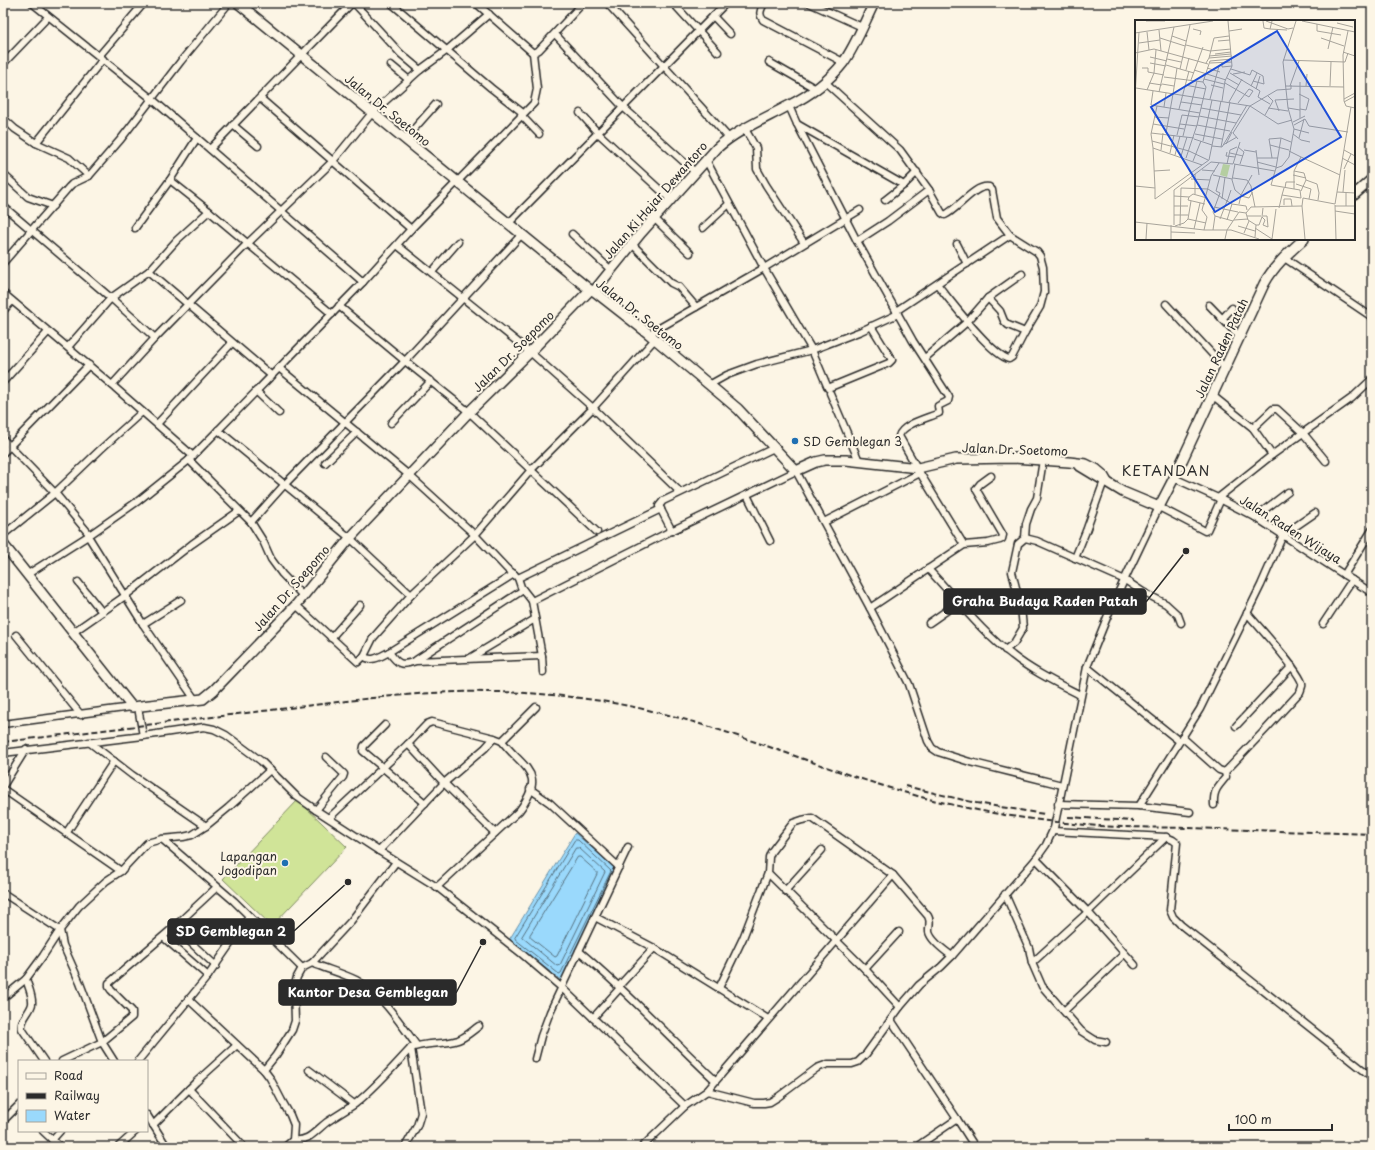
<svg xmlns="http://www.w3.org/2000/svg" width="1375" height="1150" viewBox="0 0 1375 1150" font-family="'Playpen Sans',sans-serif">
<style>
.pitch{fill:#d0e498;stroke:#7e8862}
.water{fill:#9ad9fc;stroke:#6e93a8}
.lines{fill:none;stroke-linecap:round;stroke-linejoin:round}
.shore{stroke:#57717f;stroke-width:1}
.street-casing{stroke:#2b2b2b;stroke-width:9}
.secondary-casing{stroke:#2b2b2b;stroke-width:12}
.street{stroke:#fcf5e5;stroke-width:6}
.secondary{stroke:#fcf5e5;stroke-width:9}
.rail{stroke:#2b2b2b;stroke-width:2;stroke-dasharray:6 3;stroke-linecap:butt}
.poi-dot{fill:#1f6fb2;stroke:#fcf5e5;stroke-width:1.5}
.labels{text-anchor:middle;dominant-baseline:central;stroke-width:4;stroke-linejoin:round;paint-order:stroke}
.street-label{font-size:12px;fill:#2b2b2b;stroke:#fcf5e5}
.poi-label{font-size:12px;fill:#2b2b2b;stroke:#fcf5e5;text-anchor:start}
.quarter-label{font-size:14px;letter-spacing:1px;fill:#2b2b2b;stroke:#fcf5e5}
.inset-road{fill:none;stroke:#a8a49b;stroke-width:1}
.view{fill:#1d4ed8;fill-opacity:0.15;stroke:#1d4ed8;stroke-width:2}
.inset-edge{fill:none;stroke:#2b2b2b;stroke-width:2}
.leader{fill:none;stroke:#2b2b2b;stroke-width:1.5}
.callout-dot{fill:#2b2b2b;stroke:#fcf5e5;stroke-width:1.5}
.callout{fill:#2b2b2b;stroke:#2b2b2b;stroke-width:1.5}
.callout-label{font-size:13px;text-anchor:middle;font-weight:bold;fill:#fff}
</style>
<rect width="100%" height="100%" fill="#fcf5e5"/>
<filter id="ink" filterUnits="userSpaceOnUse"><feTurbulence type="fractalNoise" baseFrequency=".025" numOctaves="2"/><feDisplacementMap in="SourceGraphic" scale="8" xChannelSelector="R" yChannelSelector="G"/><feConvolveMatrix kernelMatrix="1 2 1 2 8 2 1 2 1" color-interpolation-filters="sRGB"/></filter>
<g filter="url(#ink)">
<!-- pitch -->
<polygon class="pitch" points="298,800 347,847 272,926 223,879"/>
<!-- water -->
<polygon class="water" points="575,833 616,869 562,981 509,940"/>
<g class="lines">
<!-- shore -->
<g class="shore">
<polygon points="575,840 578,840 611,871 561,973 559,974 516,940 515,938"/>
<polygon points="576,848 579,848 605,872 560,965 557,966 522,937"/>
<polygon points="578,857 580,857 597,872 597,874 557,956 555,957 530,937 530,935"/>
</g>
<!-- street casing -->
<g class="street-casing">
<g id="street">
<polyline points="32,3 152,99 363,282"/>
<polyline points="354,3 401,54 420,70"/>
<polyline points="391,3 491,88 523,113"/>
<polyline points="476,3 533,53 539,50 583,3"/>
<polyline points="607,3 729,138"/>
<polyline points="673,3 718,52"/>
<path d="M764,3c-3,7 -6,10 -1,17l80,42"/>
<polyline points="809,3 862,27"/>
<polyline points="713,16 730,34"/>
<polyline points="555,34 623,107 695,172"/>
<polyline points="99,56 144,3"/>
<polyline points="769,62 816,89"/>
<polyline points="3,64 48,17"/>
<polyline points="391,65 409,80"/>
<path d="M824,81l76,69 29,40 13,23 3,2c13,-6 30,-31 44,-28l3,3 5,28 13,17 27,17 3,4 3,11 1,25 -4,15 -15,25 -13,25 -3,2c-18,-4 -59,-59 -72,-75"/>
<polyline points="260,98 411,229"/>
<path d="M789,106l8,18 60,117 56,100 36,56 -1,4 -10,5 1,7c-11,5 -37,11 -40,23l21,37 44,72"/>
<polyline points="580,113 598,133 670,199"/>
<polyline points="521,115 539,134"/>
<polyline points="3,118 15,129 36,143 69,158 89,176"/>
<polyline points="797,124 904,185 917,172"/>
<polyline points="233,125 258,146"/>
<polyline points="745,129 756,148 757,169 766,185 804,243"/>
<polyline points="405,139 436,104"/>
<polyline points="36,143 103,59"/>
<polyline points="210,149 352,3"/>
<polyline points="706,160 764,268 812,350 828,388 889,363 892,360 871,326"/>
<polyline points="3,174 28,197 53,206"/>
<polyline points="170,180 209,211"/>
<polyline points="885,200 904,185"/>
<polyline points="3,206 111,298 155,338"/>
<polyline points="654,218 690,253"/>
<polyline points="509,223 726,3"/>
<polyline points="135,228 170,180 197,138"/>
<polyline points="703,228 729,204"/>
<polyline points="572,234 611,270"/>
<polyline points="857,241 888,221 929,190"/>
<polyline points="632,244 671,283 679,287 696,307"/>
<polyline points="957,244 967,264"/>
<polyline points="397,245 530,352 593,408 680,492"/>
<polyline points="1283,257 1372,317"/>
<polyline points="3,263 69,187 72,184 89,176 121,139 181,61 229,3"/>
<polyline points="149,271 272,376"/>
<polyline points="432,272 458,242"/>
<polyline points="3,293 112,385 193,456"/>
<polyline points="988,298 1000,311 1004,321 1008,325 1025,332"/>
<polyline points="1166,304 1225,368"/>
<polyline points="1209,305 1239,336"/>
<polyline points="339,306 405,361 469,412 597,532"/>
<polyline points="3,311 12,301"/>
<polyline points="896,311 1010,235"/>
<polyline points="1222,319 1232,308"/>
<polyline points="649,334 764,268 860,210"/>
<polyline points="68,347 111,298 149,271 177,240 209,211 332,314"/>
<polyline points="925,358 967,322 988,298 1022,274"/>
<polyline points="279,368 410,476 475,535 507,569 514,574"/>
<polyline points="3,382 48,332"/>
<polyline points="112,385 155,338 248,243 333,161 372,113 420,70 446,51 489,14"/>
<polyline points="709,385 727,375 757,364 812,350 861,331 898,314"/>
<polyline points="256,391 279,413"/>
<polyline points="830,393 859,461"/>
<polyline points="1212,395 1253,428 1272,455"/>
<polyline points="391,423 431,381"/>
<polyline points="157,424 232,343"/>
<polyline points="1253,428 1273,409 1277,409 1303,433 1326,461"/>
<polyline points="218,430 350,538 411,595"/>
<polyline points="3,439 55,493 90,535"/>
<polyline points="3,453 89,365"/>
<polyline points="189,460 251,522 263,541 271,559 282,574 303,596"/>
<polyline points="325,463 357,432"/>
<polyline points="1174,478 1218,498 1255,517 1372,593"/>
<polyline points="747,495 770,541"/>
<polyline points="1218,498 1272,455 1352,398 1372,379"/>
<polyline points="1255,517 1288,492"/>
<polyline points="251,522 285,484 405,361 522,234"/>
<polyline points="824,522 920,473"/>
<polyline points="672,531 659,506 663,501 774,448"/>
<polyline points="3,535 55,493 101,449 142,412"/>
<polyline points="88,536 143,624 196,701"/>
<polyline points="1025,538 1026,524 1031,509 1037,498 1043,460"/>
<polyline points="1075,558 1086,531 1104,481"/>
<path d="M928,569c27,28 53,63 84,86 20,16 45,28 68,40"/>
<polyline points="28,574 88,536 138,501 189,460 279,368 363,282 411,229 534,103 537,89 533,53"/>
<polyline points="1344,575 1372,530"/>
<polyline points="518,578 521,587 532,601"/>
<polyline points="78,582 102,612"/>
<path d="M296,605l62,57 6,-6c7,7 17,0 25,-4l125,-78 4,4 143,-69"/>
<polyline points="870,608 964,545 988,543 1000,540 1002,539 1003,535 976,489 980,484 991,476"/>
<polyline points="929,623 959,602"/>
<polyline points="143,624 181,600"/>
<polyline points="1323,624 1352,580"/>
<polyline points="72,633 125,596 192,544 239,511"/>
<polyline points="16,635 81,715"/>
<polyline points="331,638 360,605"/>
<polyline points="1005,650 1014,643 1023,628 1021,607 1012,572 1018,544 1025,538 1037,541 1125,580 1143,592 1166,604 1178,615 1181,623"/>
<path d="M389,652c9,13 12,14 27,9l126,-5"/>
<polyline points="364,656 373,638 411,595 475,535 531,470 593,408 655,339"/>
<polyline points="470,658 535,619"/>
<polyline points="416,660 523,590"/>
<polyline points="1087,667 1179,741"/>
<polyline points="543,672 542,656 532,601 669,532 796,471 870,608 909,684 928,741 932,748 938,752 970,762 1062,785"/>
<polyline points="138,707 143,736"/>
<polyline points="3,724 132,707"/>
<polyline points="385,725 364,746 363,751 425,803"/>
<polyline points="1236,726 1292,666"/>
<path d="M1182,737l37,33 6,2 42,-44 33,-36c1,-3 3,-6 2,-9 -4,-14 -44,-57 -55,-70"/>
<polyline points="89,742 132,775 206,826"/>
<polyline points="408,744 444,783 495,833"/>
<polyline points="3,753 143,736 204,727 214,729 226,735 261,761 296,796 316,810 379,851 444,783 485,748 494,738 502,741 536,707"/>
<polyline points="3,786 26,749"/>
<polyline points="3,789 121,871"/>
<polyline points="530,789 550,803 619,867"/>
<polyline points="1058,804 1139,806 1190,812"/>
<path d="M1214,805c-1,-15 4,-18 12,-28l-1,-5"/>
<polyline points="1139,806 1200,709 1261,585 1283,535 1315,513"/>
<polyline points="316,810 343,777 344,774 326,757"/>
<polyline points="329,818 408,744 427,724 432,722 494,738"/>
<polyline points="1053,831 1166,837 1173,840 1177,843 1170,910 1173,917 1181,925 1372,1077"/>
<polyline points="67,832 114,761"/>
<polyline points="162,839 234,901 302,968"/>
<polyline points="379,851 437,887 522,954 562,988 685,1106"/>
<polyline points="1036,859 1088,912 1135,965"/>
<path d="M437,887l82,-76c29,-39 4,-42 -17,-70"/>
<polyline points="785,891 822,850"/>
<polyline points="3,893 60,930 63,945 80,983 102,1042 114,1061"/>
<polyline points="1005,894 1029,948 1032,963 1042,986 1081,1031 1095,1040 1106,1042"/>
<polyline points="595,917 654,948 768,1019"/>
<polyline points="174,927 216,966"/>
<polyline points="163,937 208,976"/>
<path d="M579,951c48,40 90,86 136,129"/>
<path d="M312,963c14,6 30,10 44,17 26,14 44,43 61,66"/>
<polyline points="1032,963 1088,912 1166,837"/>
<polyline points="865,969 899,932"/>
<path d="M26,979c2,7 7,17 6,25 -2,9 -12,15 -10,25l22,32"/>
<polyline points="619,986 654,948"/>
<polyline points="719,988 743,938 768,873"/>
<polyline points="3,998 26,979 43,956 60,930 79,906 106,881 121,871 147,843 162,839 183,837 192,835 206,826 228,808 270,770"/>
<polyline points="188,999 264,1070"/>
<path d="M900,1007l-35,-38 -97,-96 1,-16 2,-5 22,-29 9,-3 10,-2 81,57 35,41c4,7 0,10 1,16 2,9 16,19 23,24"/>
<polyline points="1064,1011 1124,954"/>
<polyline points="593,1018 620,988"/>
<polyline points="891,1020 957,1119 916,1147"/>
<polyline points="535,1059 541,1036 550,1012 628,847"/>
<polyline points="62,1061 102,1042 132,1017 132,1011 111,990 109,987 109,983 174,927 217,887"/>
<polyline points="138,1061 208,976 249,917"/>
<polyline points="309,1070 354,1104"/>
<polyline points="189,1089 244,1147"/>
<polyline points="707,1091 893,875"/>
<polyline points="147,1115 167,1147"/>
<polyline points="957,1119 975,1147"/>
<polyline points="3,1121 19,1105"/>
<polyline points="153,1125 196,1082 237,1045"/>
<polyline points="43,1131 60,1147"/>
<polyline points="52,1140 60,1131"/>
<path d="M293,1140c16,2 22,-9 34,-18 9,-6 19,-12 28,-18 21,-17 38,-37 56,-56 15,-6 32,-3 47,-8 8,-3 14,-9 21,-14"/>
<polyline points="118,1147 136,1131"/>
<polyline points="285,1147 293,1140 294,1125 290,1115 282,1101 270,1078 264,1070 276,1055 292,1030 295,1021 294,988 297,977 302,968 312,963 351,921 396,862"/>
<polyline points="405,1147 417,1126 421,1113 411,1048"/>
<polyline points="642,1147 685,1106 707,1091 754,1103 764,1103 770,1102 778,1097 817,1068 828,1064 852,1064 858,1062 866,1054 900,1007 919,985 941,967 952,956 1036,859 1046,845 1054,828 1087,667 1110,610 1159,507 1205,531 1207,530 1221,499"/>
</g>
</g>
<!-- secondary casing -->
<g class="secondary-casing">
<g id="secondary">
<polyline points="238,3 590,290 594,291 649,334 738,409 796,471 816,462 825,460 846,460 918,468 956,459 1014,458 1069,462 1086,464 1096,469 1103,475 1107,482"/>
<polyline points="1354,195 1372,179"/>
<path d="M594,291l47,-58 76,-85c20,-18 47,-29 71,-42 20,-10 41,-25 55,-43 12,-16 22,-42 31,-60"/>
<path d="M1080,466l43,26 36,15 15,-29 90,-194c10,-18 24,-31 40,-45"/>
<polyline points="3,544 132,707 203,699 214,690 296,605 350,538 469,412 530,352 590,290"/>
</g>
</g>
<!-- street -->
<use href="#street" class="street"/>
<!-- secondary -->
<use href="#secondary" class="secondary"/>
<!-- rail -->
<g class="rail">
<path d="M3,742l369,-44c39,-4 78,-7 117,-6 62,0 128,9 187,25 94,26 183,67 278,88 43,10 88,16 132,20 33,3 68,2 102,3 61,2 123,4 184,6"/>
<polyline points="905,786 976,803 1044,814"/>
<polyline points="1068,817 1134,821"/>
</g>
</g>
</g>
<!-- markers -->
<g class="poi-dot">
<circle cx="795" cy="441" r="4"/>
<circle cx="285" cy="863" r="4"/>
</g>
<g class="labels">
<!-- street labels -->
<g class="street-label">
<text transform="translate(388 110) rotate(39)">Jalan Dr. Soetomo</text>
<text transform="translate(655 200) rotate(-49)">Jalan Ki Hajar Dewantoro</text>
<text transform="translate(640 314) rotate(38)">Jalan Dr. Soetomo</text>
<text transform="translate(1221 348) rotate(-65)">Jalan Raden Patah</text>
<text transform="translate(513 351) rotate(-45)">Jalan Dr. Soepomo</text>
<text transform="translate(1015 449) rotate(2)">Jalan Dr. Soetomo</text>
<text transform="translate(1291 529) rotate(32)">Jalan Raden Wijaya</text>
<text transform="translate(291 588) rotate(-49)">Jalan Dr. Soepomo</text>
</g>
<!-- poi labels -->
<g class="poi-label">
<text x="803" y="441">SD Gemblegan 3</text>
<text x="277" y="856" text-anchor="end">Lapangan<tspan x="277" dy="14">Jogodipan</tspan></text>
</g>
<!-- quarter labels -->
<g class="quarter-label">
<text x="1166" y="470">KETANDAN</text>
</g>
</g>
<!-- overview -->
<g transform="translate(1135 20)">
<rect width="220" height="220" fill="#fcf5e5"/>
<path d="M88,144l7,1 -3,12 -7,-2z" fill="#d0e498"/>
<path class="inset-road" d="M11,1h19M128,1l1,7 6,1M131,1l22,8 5,-1M137,1l-2,8 17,1M161,1l-13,41 5,46 6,21 -5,28 -7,9 -6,2 -5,17 29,5 1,8M167,1l53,11M202,3l16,4M182,4v7l24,4M58,9l8,2 -1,4M24,10l2,21M94,11l13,-2M213,11l-5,24 1,46 2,5 9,2M12,12l2,18M0,13l78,-12M37,16l14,5M25,18l25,8M186,18l23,8M83,21l12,-1M4,23l21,-3M51,25l24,6 21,-2M193,29l5,-22M208,32l12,4M0,33l19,-4 54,15M80,34l16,-2M74,36l22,-2M15,37l17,4M74,38l5,-20 15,-2M32,39l14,3M148,40l62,2 3,-9M15,43l16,3M71,43l3,-5 23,-2M75,43l22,-1M87,43v4l10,-1M31,45l28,8M7,48h6v4l16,3M72,48l13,4M45,49l10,-44M96,49l19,6 2,-5 11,6 1,8 -11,-3M51,50l3,-12M59,50l32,10M95,53l30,18 -2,6 12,7M98,54l12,-2M29,57l39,5 7,-21 22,-2M92,58l12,7M69,59l20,5M56,60l12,-33M165,62v36M14,63l13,2M90,63l24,14 4,-6 -4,-2M27,64l12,2M50,65l21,4M76,65l12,3M116,66l6,-13M150,66l59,1M155,66l9,-25M171,66l1,-12M195,66l1,-24M1,68l114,18 27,-16 14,-1v-4M121,69l4,-13M12,70l7,-17 2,-23M18,71l-2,14 49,8M24,72l15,-65M38,74l4,-26M164,74l10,5 -3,11 -6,-1M0,76l4,-64M75,79l9,-33M209,79l11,-6M87,81l3,-20 7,-15 -4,-45M46,82l21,3M94,82l13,-23M209,82l11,-6M103,83l11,-14M29,87l2,-14M66,88l40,7M133,88l20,3M153,88l12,2M44,89l10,-38M144,91l-4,-11 19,-1M130,95l8,-14 -5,-5M64,96l37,7M19,97l15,1M158,102l12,-6M18,104l31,5M45,104l17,2M62,105l33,6M159,105l11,-6 4,7 39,6M159,109l15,4M16,113l43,5M31,113l7,-39M60,114l27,5M158,114l8,6 9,2M42,115l5,-20 17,2M48,116l14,-55M164,118l5,-19M59,119l18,6M103,119l-5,-6 17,-27 28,18 14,-4M17,121l37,10M68,121l9,-41M91,124l6,-12M88,125l14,-8M135,125l2,13M77,126l10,1 25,-42M86,127l9,-45M103,127l6,5 -4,12M18,128l-2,-14 6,-28M26,130l2,-17M109,130l12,2M121,130l3,25M154,130l-19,-5 -1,-6 12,-1 10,4M209,130l11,6M54,131l19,9M154,131l12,6 -7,14v18M92,132l-1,4 9,1M35,133l4,-18M95,133l13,3M40,135l5,-19M46,136l6,-19M166,137l39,18M51,138l11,-33 9,-38 -3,-5M122,138h21M207,138l13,7M58,141l8,-20M122,142l19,5M92,144l3,-14 7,-3M99,144l41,7M100,144l-3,16 3,10 6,5 -2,9M141,148l5,-30M209,149l7,-15M67,150l13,1M19,151l16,-1M159,151l10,2 2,7M78,155l19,4M158,155l13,3M98,158l14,2M56,159l19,1M161,164l15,5 -2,10M0,166l20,2 -2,-40 49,17 7,-5 12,-59M20,168v11l47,-34M149,168l-2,7 19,3M150,168l1,-6h9M166,171l5,-11 11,4 2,9 -1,7M117,172l3,15M202,172l14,-85M208,172l2,-22M60,174v-20M106,175l11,-20M39,176l15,1 4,-3 14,4M106,176l8,2 3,-5 -1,-7 -4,-6M54,177l-1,3 17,4M87,179l3,-22M92,182l4,-12M149,185v-6h7l1,7M200,185l1,34M39,186h14M167,186l3,33M200,186h20M211,186v-14M79,187l24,5M144,188l3,-13M200,191l20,3M111,193l2,7 8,5 -1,12M39,195h14M80,196l18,5M112,196h14M127,197l3,3 -2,5 5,2 -1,-11h-4M53,199l18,4M85,199l7,-18M92,200l5,-16M99,200l14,-1M0,202l69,8h23l12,-18 7,1 5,-6 51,-1 1,-8 32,6 2,-12 18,1M39,205v-35l37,-28 22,2 7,-22M121,205h3l3,-8 1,-9M40,206l9,-3 4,-4 3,-18M45,206l1,-38 27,1 24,15 14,2 1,4M103,206l17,5M120,208l17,11M59,209l6,-26M69,210l3,-13 -5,-7 9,-34 8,-13M78,210l2,-14 -2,-4 7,-19 -4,-2 4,-15M36,212l24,1M109,213l5,-12M11,219l1,-16M36,219v-14M90,219l2,-9h4l28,9M137,219l4,-30"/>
<path class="view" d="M142,11l64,106 -126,75 -64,-105z"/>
<rect width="220" height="220" class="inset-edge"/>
</g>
<!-- callouts -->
<path class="leader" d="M1186 551L1146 602M348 882L294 931M483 942L456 993"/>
<g class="callout-dot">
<circle cx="1186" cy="551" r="4"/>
<circle cx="348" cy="882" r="4"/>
<circle cx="483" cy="942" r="4"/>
</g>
<g class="callout">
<rect x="944" y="589" width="202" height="25" rx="4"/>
<rect x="168" y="919" width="126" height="25" rx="4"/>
<rect x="279" y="980" width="177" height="25" rx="4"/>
</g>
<g class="callout-label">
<text x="1045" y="606">Graha Budaya Raden Patah</text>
<text x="231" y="936">SD Gemblegan 2</text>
<text x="368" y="997">Kantor Desa Gemblegan</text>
</g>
<!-- margin -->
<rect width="1375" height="1150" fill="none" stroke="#fcf5e5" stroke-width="16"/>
<rect x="8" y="8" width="1359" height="1134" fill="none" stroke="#2b2b2b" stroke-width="1.5" filter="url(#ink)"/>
<!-- legend -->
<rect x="18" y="1060" width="130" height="72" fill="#fcf5e5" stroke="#a8a49b"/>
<rect x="26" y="1073" width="20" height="6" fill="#fcf5e5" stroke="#a8a49b"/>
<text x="54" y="1080" font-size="12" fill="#2b2b2b">Road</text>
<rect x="26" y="1093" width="20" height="6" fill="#2b2b2b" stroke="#a8a49b"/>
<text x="54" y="1100" font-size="12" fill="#2b2b2b">Railway</text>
<rect x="26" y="1110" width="20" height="12" fill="#9ad9fc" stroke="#a8a49b"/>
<text x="54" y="1120" font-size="12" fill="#2b2b2b">Water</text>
<!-- scale -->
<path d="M1229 1124v6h103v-6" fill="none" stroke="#2b2b2b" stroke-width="2"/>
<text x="1235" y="1124" font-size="12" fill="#2b2b2b" stroke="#fcf5e5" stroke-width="3" paint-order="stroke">100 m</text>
</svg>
